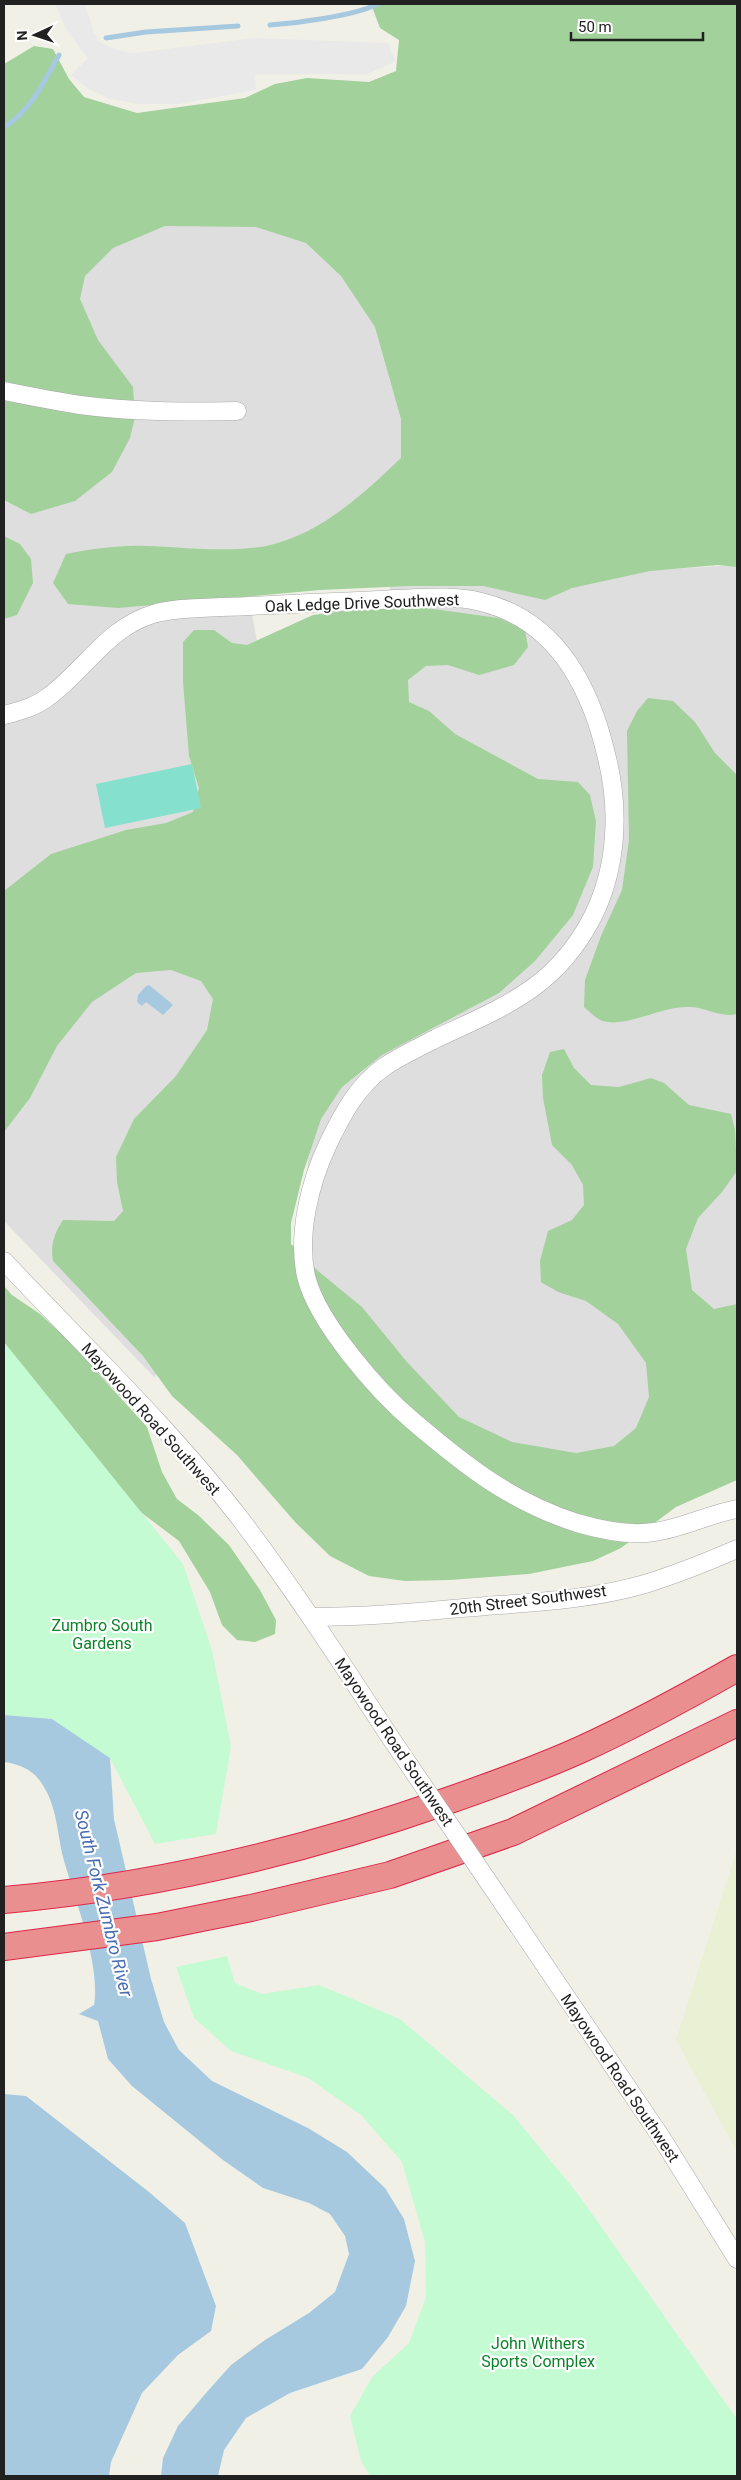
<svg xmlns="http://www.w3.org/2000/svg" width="741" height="2480" viewBox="0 0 741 2480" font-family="Roboto,sans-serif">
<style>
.residential{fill:#dfdede}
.farmland{fill:#e9f0d3}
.forest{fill:#a2d19b}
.park{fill:#c5fbd2}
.pitch{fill:#85e1cd}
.parking{fill:#e9e9e9}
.water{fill:#a7c9df}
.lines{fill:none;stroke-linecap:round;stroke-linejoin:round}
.stream{stroke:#a7c9df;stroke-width:5}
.minor-casing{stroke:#a8a8a8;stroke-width:19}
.highway-casing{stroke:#df2546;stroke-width:28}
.minor{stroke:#fff;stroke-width:18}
.highway{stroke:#e98f90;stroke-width:26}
.minor-bridge-casing{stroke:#a8a8a8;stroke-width:19;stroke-linecap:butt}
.minor-bridge{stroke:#fff;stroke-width:18}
.labels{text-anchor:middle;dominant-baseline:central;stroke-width:4.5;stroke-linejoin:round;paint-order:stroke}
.street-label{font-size:16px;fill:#212121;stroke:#fff}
.park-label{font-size:16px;fill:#0a8428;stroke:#fff}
.water-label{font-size:18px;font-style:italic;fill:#4a6db3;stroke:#fff}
</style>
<rect width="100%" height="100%" fill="#f1f0e7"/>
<!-- residential -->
<polygon class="residential" points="427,162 448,582 737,565 737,1375 602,1476 498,1486 317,1304 304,1234 310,1116 373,823 390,585 248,592 293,836 155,1378 4,1221 4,375 38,181"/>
<!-- farmland -->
<polygon class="farmland" points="737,1849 737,2152 676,2040"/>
<!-- forest -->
<g class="forest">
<path d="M371,4h366v563l-19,-2 -68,6 -78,17 -27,12 -62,-14h-73l-90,4 -202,18 -50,-4 -15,-21 13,-29c26,-5 52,-9 79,-8 37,1 84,7 121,0 55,-12 96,-51 135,-88v-39l-26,-92 -34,-51 -35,-33 -50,-16 -91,-1 -52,22 -28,28 -5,23 18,41 35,47 2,30 -5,21 -18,34 -37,29 -44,13 -27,-14v-436l30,-18 19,3 16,30 15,18 53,16 108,-15 30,-14 32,-6 62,4 27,-11 3,-31 -19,-12z"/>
<polygon points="4,536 20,544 31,559 33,583 17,615 4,619"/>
<path d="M419,607l80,11 26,12 3,17 -14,18 -35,10 -31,-10 -22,1 -18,14 1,22 20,9 26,23 83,45 40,3 12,13 6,26 -3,46 -20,48 -38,46 -36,32 -117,62 -40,32 -21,32 -17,51 -13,53v21l27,27 44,36 45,55 52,55 53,25 64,11 38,-7 22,-18 13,-31 -3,-34 -28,-39 -32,-23 -28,-9 -17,-10 -1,-21 8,-30 24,-11 12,-15 -1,-20 -11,-20 -20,-20 -9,-47 -1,-23 8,-23 14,-3 10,19 17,17 28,2 32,-9 13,5 25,22 42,9 4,16 2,41 -15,21 -24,26 -12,31 6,41 22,19 23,-5v176l-61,27 -55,41 -28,13 -64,13 -79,6 -45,1 -36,-5 -39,-20 -35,-34 -58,-67 -65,-59 -29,-40 -90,-95c-3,-16 2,-29 10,-41l51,1 9,-10 -6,-29 -1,-25 18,-38 42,-43 31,-46 6,-31 -12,-18 -30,-11 -35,3 -44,29 -35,44 -27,52 -26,34v-241l47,-37 75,-24 40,-7 27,-11 6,-24 -10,-32 -6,-74v-40l11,-12h20l18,13 15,2 66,-30 38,-5z"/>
<path d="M648,698l25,3 22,21 20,31 22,22v239c-17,4 -31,-7 -48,-7 -28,-1 -63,21 -86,14 -7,-2 -14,-10 -19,-14l1,-27 16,-44 21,-46 7,-50 -2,-109 10,-20z"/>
<polygon points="4,1286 12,1295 40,1314 66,1338 147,1427 162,1472 177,1499 198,1515 229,1545 260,1590 276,1620 275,1634 255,1642 237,1640 222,1625 210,1592 179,1541 110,1489 4,1356"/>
</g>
<!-- park -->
<g class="park">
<polygon points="4,1342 183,1564 212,1650 231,1747 216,1834 155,1844 110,1758 52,1719 4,1715"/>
<polygon points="227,1956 235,1983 262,1994 319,1985 400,2019 513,2115 578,2194 737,2419 737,2476 370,2476 361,2461 350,2416 372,2377 409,2343 426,2297 425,2242 402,2162 361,2115 308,2078 231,2051 194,2018 176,1967"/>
</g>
<!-- pitch -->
<polygon class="pitch" points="192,764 201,808 105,828 96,784"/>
<!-- parking -->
<polygon class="parking" points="55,4 85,4 94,33 101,43 120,51 134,53 255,38 388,43 396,61 368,74 255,74 256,90 179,104 139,104 110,99 87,88 71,75 88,58 67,31"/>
<!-- water -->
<g class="water">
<polygon points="149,985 171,1003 173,1005 163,1015 146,1002 142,1006 137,1002 138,995 146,986"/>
<path d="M4,1715l48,4 58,39 4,61 37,160 13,43 15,28 33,31 96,47 39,24 38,36 19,31 11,42 -9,45 -18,31 -26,32 -72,24 -44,25 -22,32 -6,26h-57l2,-18 15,-32 28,-33 25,-28 34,-25 44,-27 26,-21 14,-38 -4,-18 -15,-22 -21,-11 -46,-15 -40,-28 -91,-74 -24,-27 -10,-38 -19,-7 15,-9c7,-40 -20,-108 -31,-148 -6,-25 -6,-51 -21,-73 -8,-14 -23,-20 -38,-22z"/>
<polygon points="4,2094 26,2096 149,2192 185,2223 216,2306 211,2331 178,2355 142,2393 111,2462 109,2476 4,2476"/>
</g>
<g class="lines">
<!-- stream -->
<g class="stream">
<path d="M270,25c28,-2 83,-9 108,-21"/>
<polyline points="106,38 146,32 238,26"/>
<path d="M4,127c26,-15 41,-47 55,-72"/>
</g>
<!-- minor casing -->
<g class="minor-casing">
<g id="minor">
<path d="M4,391c25,5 50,10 76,14 52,7 104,7 157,6"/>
<path d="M4,715c16,-4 31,-8 44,-18 37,-27 59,-69 105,-83 21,-6 46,-6 68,-7 29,-1 58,-2 87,-4 29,-1 58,-2 87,-4 28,-1 59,-4 86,3 76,18 110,86 126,156 13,53 10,111 -15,160 -37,71 -89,89 -157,121 -17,9 -35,17 -51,28 -27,19 -42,48 -56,77 -18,38 -31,90 -22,132 11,46 72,116 108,146 53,45 96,79 163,101 24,7 51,13 77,9 29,-4 55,-18 83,-23"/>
<path d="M4,1261c80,85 166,167 238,260 52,69 99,141 146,213"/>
<path d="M311,1617c59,0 117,-6 175,-11 53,-4 107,-7 159,-22 32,-10 62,-22 92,-35"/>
<polyline points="519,1927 661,2137 737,2259"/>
</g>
</g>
<!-- highway casing -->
<g class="highway-casing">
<g id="highway">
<path d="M4,1900c151,-13 300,-49 443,-99 46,-16 91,-32 135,-52 53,-24 104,-52 155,-81"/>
<polyline points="4,1947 157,1927 251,1908 390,1875 513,1832 737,1723"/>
</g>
</g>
<!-- minor -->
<use href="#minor" class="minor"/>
<!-- highway -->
<use href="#highway" class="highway"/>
<!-- minor-bridge casing -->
<g class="minor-bridge-casing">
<polyline id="minor-bridge" points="388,1734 519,1927"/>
</g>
<!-- minor-bridge -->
<use href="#minor-bridge" class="minor-bridge"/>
</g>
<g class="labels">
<!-- street labels -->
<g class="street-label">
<text transform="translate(362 603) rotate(-2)">Oak Ledge Drive Southwest</text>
<text transform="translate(151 1419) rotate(48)">Mayowood Road Southwest</text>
<text transform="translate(528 1600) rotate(-7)">20th Street Southwest</text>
<text transform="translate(394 1742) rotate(56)">Mayowood Road Southwest</text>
<text transform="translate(620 2078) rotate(56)">Mayowood Road Southwest</text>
</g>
<!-- park labels -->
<g class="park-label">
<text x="102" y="1625">Zumbro South<tspan x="102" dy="18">Gardens</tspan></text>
<text x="538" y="2343">John Withers<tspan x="538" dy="18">Sports Complex</tspan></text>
</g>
<!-- water labels -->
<g class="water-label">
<text transform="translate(104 1903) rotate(76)">South Fork Zumbro River</text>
</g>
</g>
<!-- border -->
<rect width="741" height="2480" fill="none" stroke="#212121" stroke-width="10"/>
<!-- north arrow -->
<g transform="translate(35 35) rotate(267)" stroke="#ffffff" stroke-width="4" paint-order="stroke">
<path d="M0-4L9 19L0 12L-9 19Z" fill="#212121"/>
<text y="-8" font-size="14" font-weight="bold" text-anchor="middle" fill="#212121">N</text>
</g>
<!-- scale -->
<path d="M571 32v8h132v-8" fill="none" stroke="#212121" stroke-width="2.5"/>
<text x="578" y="32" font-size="15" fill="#212121" stroke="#ffffff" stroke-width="4" paint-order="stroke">50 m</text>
</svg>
